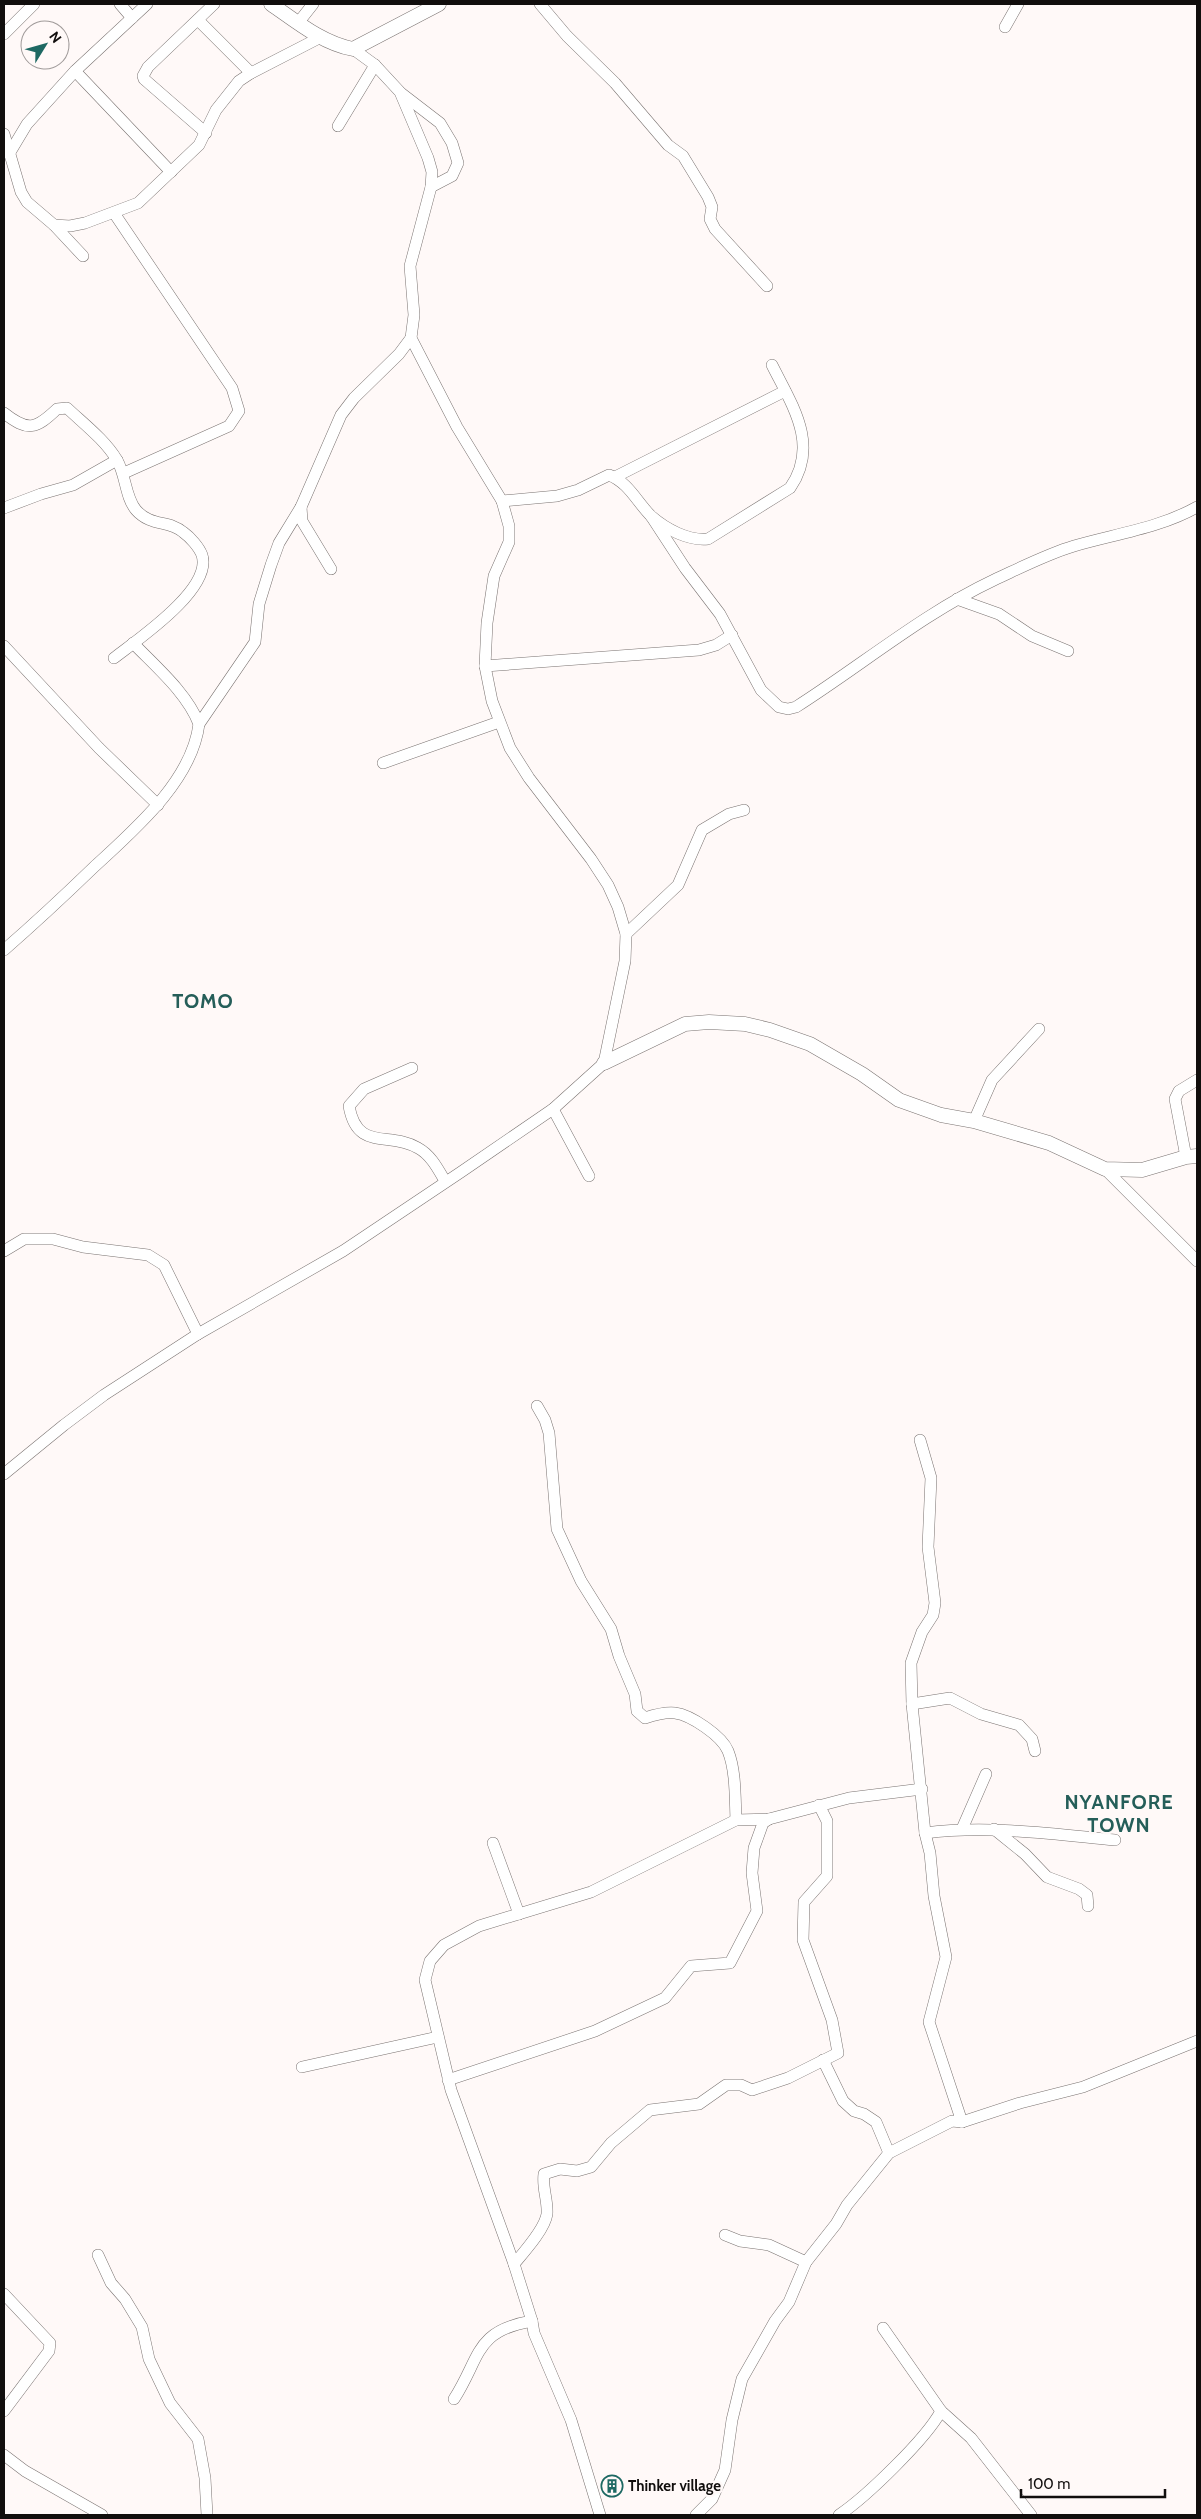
<svg xmlns="http://www.w3.org/2000/svg" width="1201" height="2519" viewBox="0 0 1201 2519" font-family="Cabin,sans-serif">
<style>
.lines{fill:none;stroke-linecap:round;stroke-linejoin:round}
.minor-casing{stroke:#7a7371;stroke-width:12}
.tertiary-casing{stroke:#7a7371;stroke-width:15}
.minor{stroke:#fff;stroke-width:11}
.tertiary{stroke:#fff;stroke-width:14}
.labels{text-anchor:middle;dominant-baseline:central;stroke-width:5;stroke-linejoin:round;paint-order:stroke}
.poi-label{font-size:15px;font-weight:bold;fill:#110e0d;stroke:#fff9f8;text-anchor:start}
.district-label{font-size:20px;font-weight:bold;letter-spacing:1px;fill:#255e59;stroke:#fff9f8}
</style>
<rect width="100%" height="100%" fill="#fff9f8"/>
<g class="lines">
<!-- minor casing -->
<g class="minor-casing">
<g id="minor">
<polyline points="120,4 132,18"/>
<polyline points="540,4 567,36 615,83 668,145 683,156 708,197 712,207 710,219 715,229 767,286"/>
<polyline points="198,20 251,73"/>
<polyline points="298,23 313,4"/>
<polyline points="1005,27 1018,4"/>
<polyline points="4,34 34,4"/>
<polyline points="75,71 171,172"/>
<polyline points="401,93 440,123 452,143 458,163 452,176 431,187"/>
<polyline points="338,126 375,65"/>
<polyline points="206,133 144,79 143,76 148,67 214,4"/>
<polyline points="4,134 21,192 27,202 54,225 83,256"/>
<polyline points="9,154 27,124 75,71 147,4"/>
<polyline points="114,213 232,388 239,411 229,426 124,473"/>
<polyline points="54,225 70,226 85,223 138,203 199,145 216,110 239,81 251,73 321,37"/>
<path d="M4,413c24,19 32,16 53,-4l10,-1c17,16 38,32 50,52 9,15 8,37 19,50 15,17 33,10 47,22 7,5 16,15 19,23 11,34 -65,85 -88,103"/>
<polyline points="615,477 785,391"/>
<path d="M502,501l55,-5 21,-6 31,-15c19,7 28,27 42,41 15,13 37,25 57,23l82,-51c30,-43 2,-83 -18,-123"/>
<polyline points="301,507 302,521 331,569"/>
<polyline points="4,508 41,494 73,485 117,460"/>
<path d="M651,516l34,52 35,46 41,76 18,17 9,2 8,-2c66,-42 128,-94 198,-127 26,-12 53,-26 80,-34 41,-12 86,-18 123,-39"/>
<polyline points="957,599 999,614 1032,636 1068,651"/>
<path d="M133,643c23,24 54,50 66,81"/>
<polyline points="4,646 99,748 158,805"/>
<polyline points="485,666 699,650 716,645 732,635"/>
<polyline points="383,763 499,722"/>
<polyline points="626,934 678,885 702,830 729,814 744,810"/>
<path d="M4,950c31,-27 61,-55 90,-83 40,-37 98,-86 105,-143l56,-82 4,-38 12,-39 8,-22 22,-36 40,-92 13,-17 45,-44 12,-16"/>
<path d="M412,1068l-48,21 -15,17c8,46 40,25 69,42 13,7 20,21 27,33"/>
<polyline points="553,1109 589,1176"/>
<polyline points="974,1121 992,1080 1039,1029"/>
<polyline points="1186,1157 1175,1099 1179,1091 1197,1080"/>
<polyline points="1105,1169 1197,1261"/>
<polyline points="4,1251 24,1239 53,1239 83,1247 148,1255 164,1265 198,1334"/>
<path d="M537,1406l8,14 4,13 8,96 24,52 30,48 8,27 16,38 2,17 8,7c9,-3 21,-6 30,-5 16,2 47,23 53,38 8,20 7,47 8,69"/>
<polyline points="4,1474 64,1425 104,1395 198,1334 343,1251 461,1172 553,1109 604,1063 625,961 626,934 618,907 608,885 591,859 529,778 510,748 492,701 485,666 487,623 494,576 509,542 509,526 502,501 457,427 411,338 414,315 410,266 431,187 432,172 428,158 400,92 375,65 353,49"/>
<polyline points="912,1704 950,1698 981,1714 1019,1725 1032,1739 1035,1751"/>
<polyline points="962,1829 986,1774"/>
<polyline points="994,1829 1025,1854 1047,1877 1079,1889 1087,1895 1088,1906"/>
<path d="M925,1833c63,-8 126,1 190,7"/>
<polyline points="493,1843 519,1914"/>
<polyline points="823,2060 843,2101 854,2111 864,2114 876,2122 889,2153"/>
<polyline points="302,2067 438,2037"/>
<polyline points="448,2080 595,2031 665,1998 691,1966 730,1963 757,1911 752,1873 754,1848 763,1823 769,1819"/>
<polyline points="962,2122 1020,2103 1083,2087 1197,2041"/>
<polyline points="725,2235 740,2241 769,2245 806,2262"/>
<polyline points="98,2255 111,2283 125,2299 142,2327 149,2359 170,2403 198,2439 205,2478 207,2515"/>
<path d="M514,2264c10,-12 31,-35 33,-50 1,-14 -5,-26 -3,-40l16,-5 17,2 14,-4 20,-24 39,-33 49,-6 27,-19h15l11,5 36,-12 50,-25 -6,-33 -29,-80 1,-38 23,-26v-55l-8,-16"/>
<polyline points="4,2294 50,2343 49,2351 4,2411"/>
<path d="M454,2399c27,-42 20,-68 78,-78"/>
<polyline points="941,2411 971,2438 1031,2515"/>
<polyline points="4,2455 25,2471 102,2515"/>
<polyline points="600,2515 571,2420 534,2333 532,2321 514,2264 451,2090 425,1980 430,1961 444,1945 479,1926 591,1892 736,1820 769,1819 849,1798 922,1789"/>
<polyline points="696,2515 712,2499 725,2470 732,2420 742,2379 775,2321 789,2302 806,2262 836,2224 847,2205 889,2153 952,2121 962,2122 929,2022 946,1957 934,1896 930,1853 925,1833 912,1704 911,1663 922,1632 933,1615 935,1603 928,1547 931,1478 920,1440"/>
<path d="M839,2515c27,-18 87,-76 102,-104l-58,-83"/>
</g>
</g>
<!-- tertiary casing -->
<g class="tertiary-casing">
<g id="tertiary">
<path d="M271,4c26,18 51,39 82,45l86,-45"/>
<polyline points="604,1063 685,1024 709,1022 745,1024 770,1030 810,1044 862,1074 899,1100 941,1115 974,1121 1049,1143 1105,1169 1142,1170 1186,1157 1197,1156"/>
</g>
</g>
<!-- minor -->
<use href="#minor" class="minor"/>
<!-- tertiary -->
<use href="#tertiary" class="tertiary"/>
</g>
<!-- icons -->
<defs>
<g id="building-ring" transform="scale(1.125)"><circle r="9.5" fill="#fff9f8" stroke="#1e6963" stroke-width="1.5"/><path d="M-4-6H4V6H1V3H-1V6H-4ZM-2.5-4.3h1.7v1.8h-1.7ZM.8-4.3h1.7v1.8H.8ZM-2.5-1h1.7V.8h-1.7ZM.8-1h1.7V.8H.8Z" fill="#1e6963"/></g>
</defs>
<g fill-rule="evenodd">
<use href="#building-ring" x="612" y="2486"/>
</g>
<g class="labels">
<!-- poi labels -->
<g class="poi-label">
<text x="628" y="2486">Thinker village</text>
</g>
<!-- district labels -->
<g class="district-label">
<text x="203" y="1001">TOMO</text>
<text x="1119" y="1802">NYANFORE<tspan x="1119" dy="23">TOWN</tspan></text>
</g>
</g>
<!-- border -->
<rect width="1201" height="2519" fill="none" stroke="#110e0d" stroke-width="10"/>
<!-- north arrow -->
<g transform="translate(45 45) rotate(53)"><circle r="24" fill="#fff9f8" stroke="#a09b9a"/>
<path d="M0-4L9 19L0 12L-9 19Z" fill="#1e6963"/>
<text y="-8" font-size="14" font-weight="bold" text-anchor="middle" fill="#110e0d">N</text>
</g>
<!-- scale -->
<path d="M1021 2489v8h144v-8" fill="none" stroke="#110e0d" stroke-width="2.5"/>
<text x="1028" y="2489" font-size="15" fill="#110e0d" stroke="#fff9f8" stroke-width="4" paint-order="stroke">100 m</text>
</svg>
